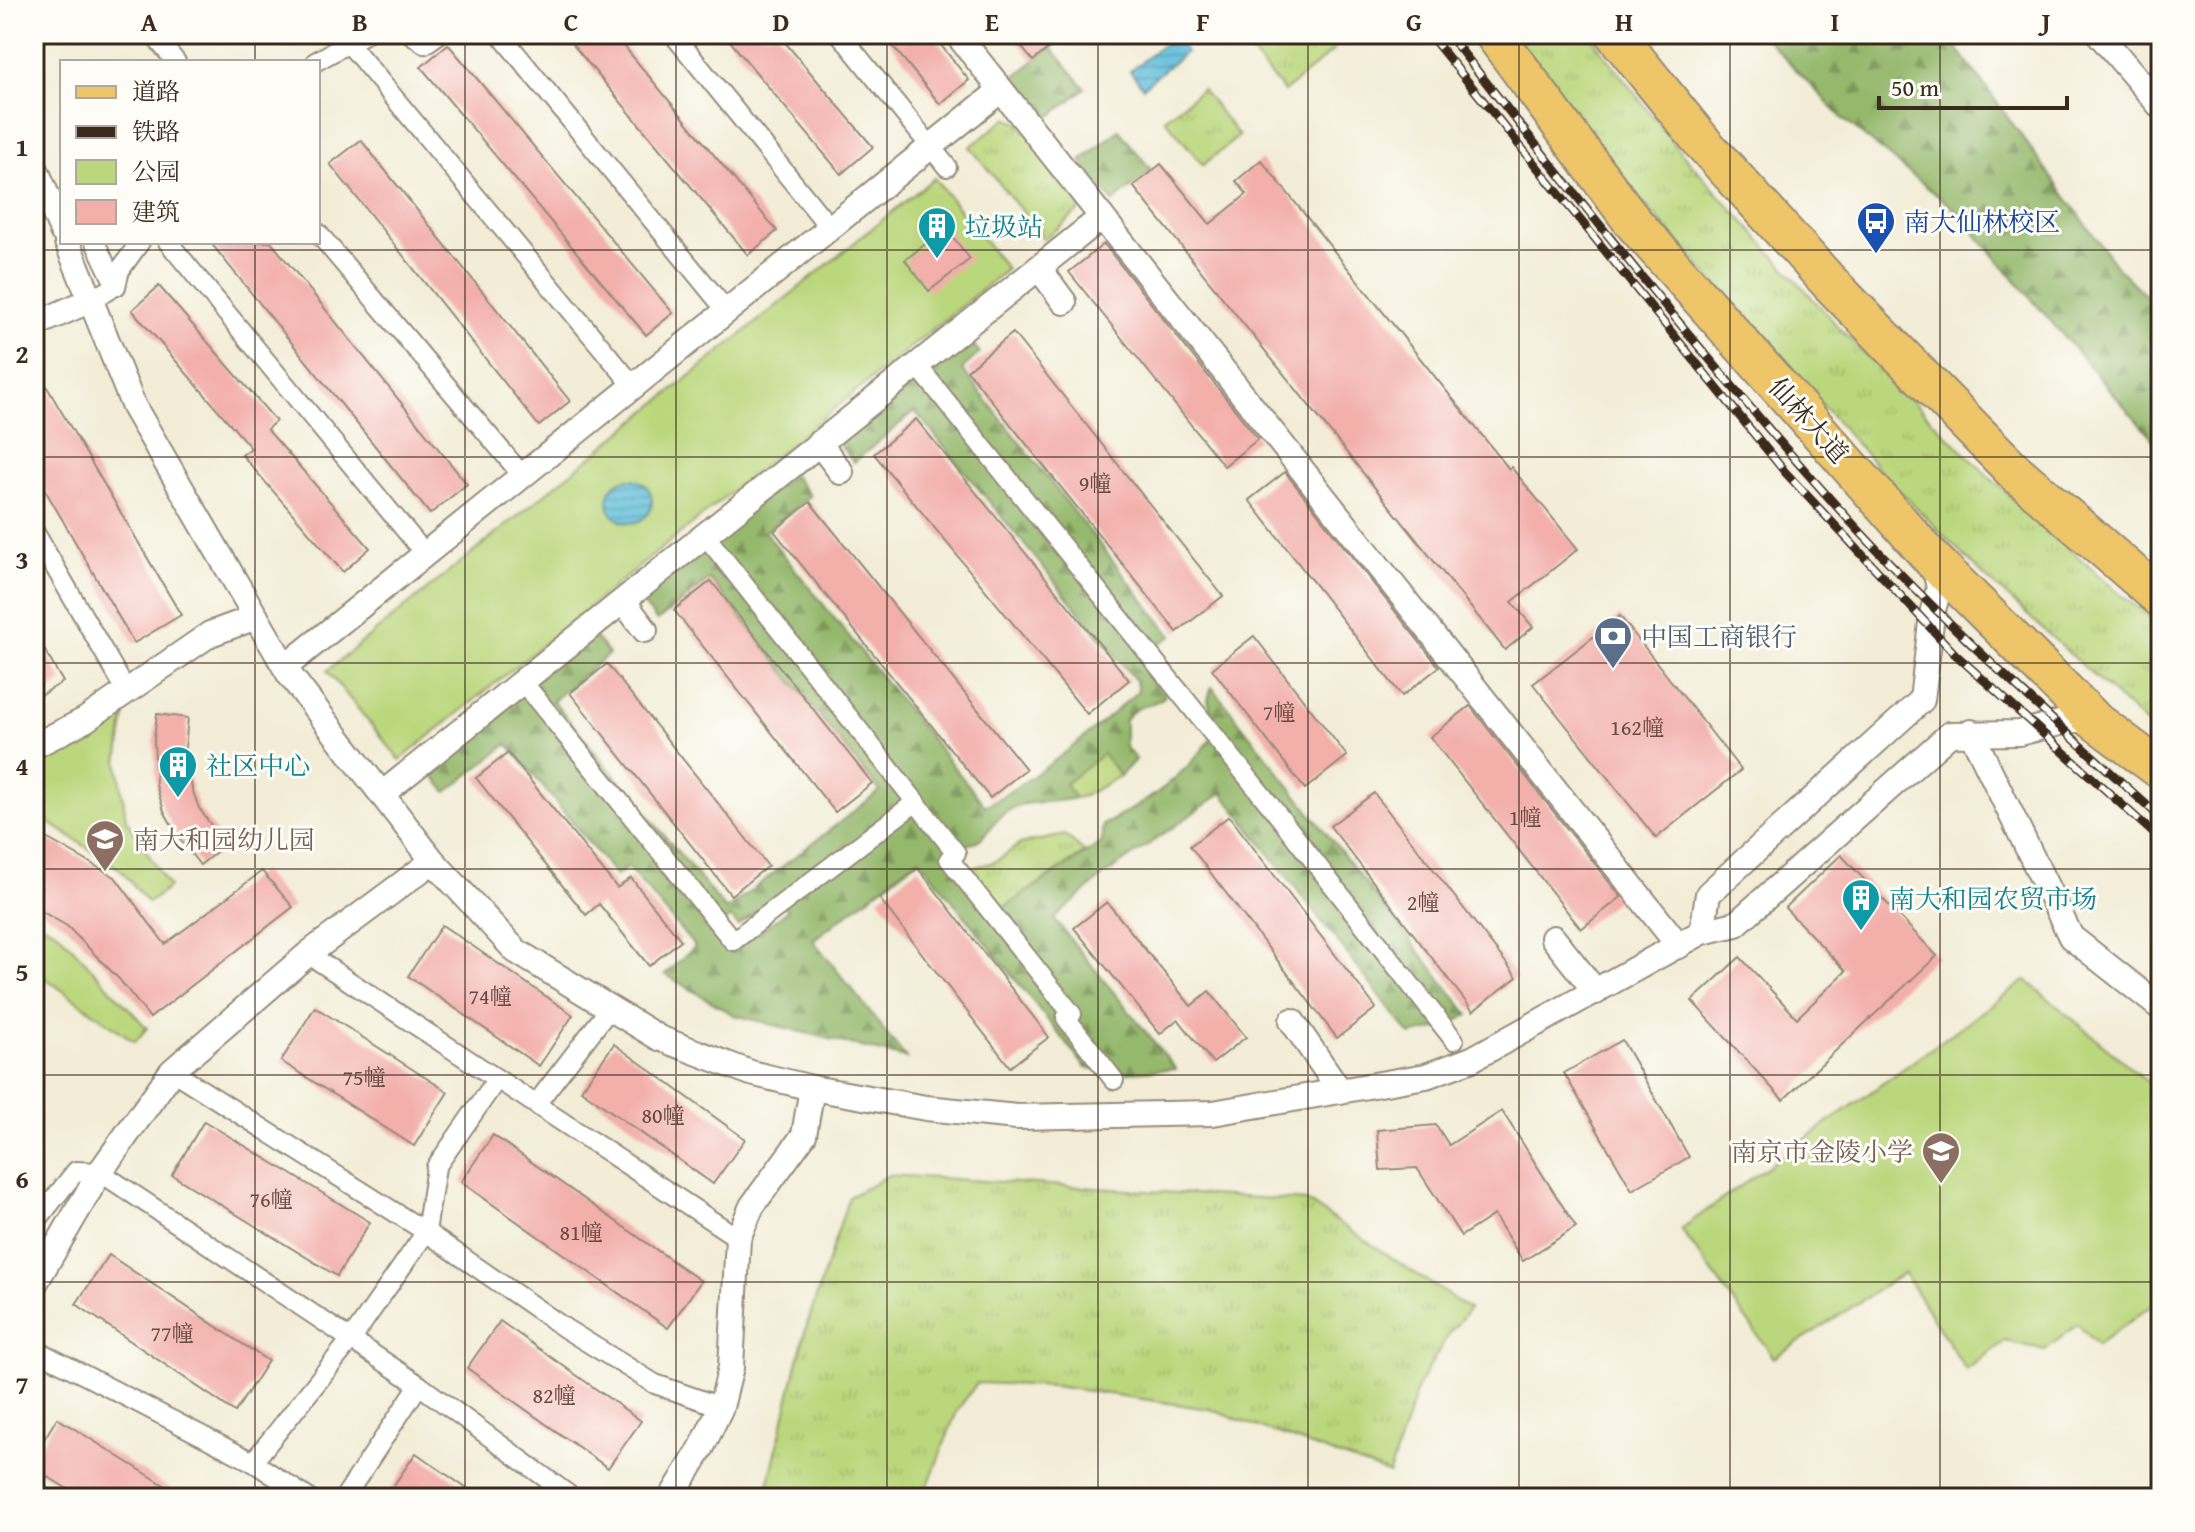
<svg xmlns="http://www.w3.org/2000/svg" width="2195" height="1532" viewBox="0 0 2195 1532" font-family="'Gentium Book Plus','Noto Serif SC',serif">
<style>
.grass{fill:url(#grass-tufts);stroke:#7b804e;stroke-width:2}
.forest{fill:url(#forest-firs);stroke:#687145;stroke-width:2;fill-rule:evenodd}
.green{fill:#bbd77d;stroke:#7b804e;stroke-width:2}
.water{fill:url(#water-rules);stroke:#4b747c;stroke-width:2}
.building{fill:#f3afaa}
.lines{fill:none;stroke-linecap:round;stroke-linejoin:round}
.pedestrian-casing{stroke:#978c7a;stroke-width:22}
.minor-casing{stroke:#978c7a;stroke-width:28}
.primary-casing{stroke:#978c7a;stroke-width:42}
.pedestrian{stroke:#fff;stroke-width:18}
.minor{stroke:#fff;stroke-width:24}
.primary{stroke:#eec569;stroke-width:38}
.rail-casing{stroke:#3b2a1e;stroke-width:9}
.rail{stroke:#fdfcf7;stroke-width:6;stroke-dasharray:18;stroke-linecap:butt}
.grid{fill:none;stroke:#3b2a1e;stroke-width:2;stroke-opacity:0.55}
.labels{text-anchor:middle;dominant-baseline:central;stroke-width:6;stroke-linejoin:round;paint-order:stroke}
.number-label{font-size:22px;fill:#694b41}
.transit-label{font-size:26px;fill:#164399;stroke:#fdfcf7;text-anchor:start}
.culture-label{font-size:26px;fill:#0d838f;stroke:#fdfcf7;text-anchor:start}
.street-label{font-size:26px;fill:#3b2a1e;stroke:#fdfcf7}
.service-label{font-size:26px;fill:#4e5e75;stroke:#fdfcf7;text-anchor:start}
.education-label{font-size:26px;fill:#785e54;stroke:#fdfcf7;text-anchor:start}
.neatline{fill:none;stroke:#3b2a1e;stroke-width:3}
.grid-label{font-size:26px;text-anchor:middle;font-weight:bold;fill:#3b2a1e}
</style>
<defs>
<pattern id="grass-tufts" width="24" height="20" patternUnits="userSpaceOnUse" patternTransform="scale(2)"><rect width="24" height="20" fill="#bbd77d"/><path d="M3 7l-1-3M5 7V3M7 7l1-3M15 17l-1-3M17 17v-4M19 17l1-3" fill="none" stroke="#a2b96c"/></pattern>
<pattern id="forest-firs" width="22" height="20" patternUnits="userSpaceOnUse" patternTransform="scale(2)"><rect width="22" height="20" fill="#94b86c"/><path d="M5 1l3.5 6h-7zM16 11l3.5 6h-7z" fill="#7a9658"/></pattern>
<pattern id="water-rules" width="6" height="5" patternUnits="userSpaceOnUse" patternTransform="scale(2)"><rect width="6" height="5" fill="#5bbdda"/><path d="M0 2.5h6" fill="none" stroke="#4c9ab0"/></pattern>
</defs>
<rect width="100%" height="100%" fill="#fdfcf7"/>
<filter id="ink" filterUnits="userSpaceOnUse"><feTurbulence type="fractalNoise" baseFrequency=".0125" numOctaves="2"/><feDisplacementMap in="SourceGraphic" scale="16" xChannelSelector="R" yChannelSelector="G"/><feConvolveMatrix kernelMatrix="1 2 1 2 8 2 1 2 1" color-interpolation-filters="sRGB"/></filter>
<filter id="wash" filterUnits="userSpaceOnUse"><feTurbulence type="fractalNoise" baseFrequency=".006" numOctaves="4" result="noise"/><feDisplacementMap in="SourceGraphic" scale="32" xChannelSelector="R" yChannelSelector="G"/><feGaussianBlur stdDeviation="1.8" result="paint"/><feColorMatrix in="noise" values="0 0 0 0 0 0 0 0 0 0 0 0 0 0 0 0 0 1.4 0 .05"/><feComposite in="paint" operator="in"/></filter>
<g filter="url(#wash)">
<rect width="100%" height="100%" fill="#f3edd7"/>
<!-- grass -->
<g class="grass">
<polygon points="1270,34 1320,34 1334,50 1284,92 1250,51"/>
<polygon points="1513,34 1589,34 1678,149 1842,331 1990,478 2122,596 2161,626 2161,737 1978,570 1885,476 1643,202"/>
<polygon points="1202,89 1239,136 1203,165 1165,119"/>
<polygon points="1007,118 1020,124 1077,194 1080,210 1044,239 970,147"/>
<polygon points="1065,835 1085,852 993,915 956,868 975,867 995,862 1020,844"/>
<polygon points="889,1175 1306,1201 1469,1309 1446,1338 1418,1386 1389,1474 1209,1409 1054,1386 977,1383 957,1411 923,1498 765,1498 805,1331 849,1197"/>
</g>
<!-- forest -->
<g class="forest">
<polygon points="1762,34 1947,34 2118,268 2161,311 2161,449 1954,209 1843,119"/>
<polygon points="1051,47 1085,88 1046,120 1012,79"/>
<polygon points="1119,130 1152,171 1113,202 1081,161"/>
<path d="M966,336l14,17 -18,16 210,267 -12,7 -17,2 25,32 -4,20c-14,11 -25,5 -39,22v28l11,12 -16,17 -17,-21 -38,29 10,14c-20,6 -44,1 -62,10 -32,16 -17,35 -61,39l42,67 107,-71 2,-18c48,-24 79,-47 111,-90l-6,-36 4,-12 257,328 -33,14 -26,6 -188,-242 -120,84 -48,42 122,150 -48,3 -42,-4 -167,-209 -106,81 93,118 -172,-43 -69,-41 30,-27 -67,-80 -12,9 -108,-132 -61,48 -21,-24 166,-134 17,20 -56,47 173,209 154,-119 -170,-212 -53,42 -18,-22 154,-124 17,21 -45,36 220,274c56,-31 105,-72 153,-115l-2,-10 -221,-270 -61,51 -19,-22zM776,896l12,14 -57,43 -19,-20 19,-16 7,9z"/>
</g>
<!-- green -->
<g class="green">
<polygon points="934,178 1007,269 400,760 327,671"/>
<polygon points="125,714 118,762 126,819 169,887 148,903 121,870 48,822 34,799 34,764"/>
<polygon points="1103,754 1120,776 1084,796 1075,798 1065,784"/>
<polygon points="34,920 58,932 147,1028 135,1042 34,970"/>
<polygon points="2026,980 2161,1093 2161,1299 2097,1345 2078,1324 2045,1350 2005,1341 1966,1370 1904,1273 1774,1358 1681,1229"/>
</g>
<!-- water -->
<g class="water">
<polygon points="1174,36 1186,52 1143,87 1130,71"/>
<circle cx="630" cy="501" r="22"/>
</g>
<g id="blocks">
<!-- building -->
<g class="building">
<polygon points="564,34 614,34 777,231 748,255"/>
<polygon points="724,34 778,34 873,147 841,174"/>
<polygon points="883,34 932,34 969,80 940,104"/>
<polygon points="1011,34 1066,34 1033,61"/>
<polygon points="448,44 673,313 646,335 421,67"/>
<polygon points="361,140 570,401 539,426 330,164"/>
<polygon points="1261,160 1509,469 1511,467 1578,549 1512,602 1533,627 1505,650 1133,186 1161,164 1210,224 1247,194 1236,181"/>
<polygon points="946,228 970,259 929,291 905,260"/>
<polygon points="210,242 271,242 467,484 430,514"/>
<polygon points="1104,244 1258,439 1224,466 1069,272"/>
<polygon points="159,286 276,421 267,429 370,548 343,572 242,455 251,448 132,310"/>
<polygon points="1013,333 1223,596 1177,632 967,370"/>
<polygon points="34,365 181,615 134,643 34,471"/>
<polygon points="916,419 1129,680 1087,714 874,454"/>
<polygon points="1285,472 1439,667 1402,696 1249,500"/>
<polygon points="810,502 1026,769 990,798 774,531"/>
<polygon points="711,581 872,783 835,812 674,610"/>
<polygon points="1620,616 1741,770 1656,838 1533,684"/>
<polygon points="34,632 63,682 34,699"/>
<polygon points="1254,636 1347,756 1305,789 1212,669"/>
<polygon points="607,664 768,866 731,895 570,693"/>
<polygon points="1470,706 1621,897 1581,929 1430,737"/>
<polygon points="157,714 188,718 185,748 192,789 199,808 225,845 200,865 179,838 164,811 156,785 154,739"/>
<polygon points="508,753 617,888 631,878 681,940 649,966 599,904 586,915 476,778"/>
<polygon points="1374,793 1517,977 1473,1011 1330,826"/>
<polygon points="1229,816 1376,1008 1337,1038 1190,846"/>
<polygon points="34,831 115,877 165,944 262,871 293,907 150,1018 119,979 67,926 34,907"/>
<polygon points="1841,855 1937,956 1783,1100 1692,1001 1740,957 1797,1018 1846,971 1785,908"/>
<polygon points="918,868 1049,1037 1010,1067 879,898"/>
<polygon points="1107,902 1191,1006 1209,991 1246,1037 1213,1063 1178,1019 1160,1034 1074,928"/>
<polygon points="442,925 573,1015 539,1066 408,976"/>
<polygon points="315,1007 448,1092 414,1146 281,1061"/>
<polygon points="1622,1040 1689,1157 1632,1190 1564,1073"/>
<polygon points="614,1044 745,1139 713,1184 581,1090"/>
<polygon points="1502,1111 1576,1227 1523,1261 1494,1215 1461,1236 1417,1168 1380,1170 1377,1130 1436,1125 1449,1145"/>
<polygon points="204,1121 370,1222 337,1276 172,1175"/>
<polygon points="493,1135 701,1281 668,1328 461,1182"/>
<polygon points="109,1255 268,1361 235,1412 76,1304"/>
<polygon points="500,1321 641,1421 608,1468 467,1368"/>
<polygon points="57,1418 185,1498 82,1498 34,1468 34,1456"/>
<polygon points="416,1453 480,1498 385,1498"/>
</g>
</g>
</g>
<g filter="url(#ink)">
<use href="#blocks" fill-opacity="0" stroke="#978c7a" stroke-width="2"/>
<g class="lines">
<!-- pedestrian casing -->
<g class="pedestrian-casing">
<g id="pedestrian">
<polyline points="153,34 176,62"/>
<polyline points="341,34 632,384 632,387"/>
<polyline points="411,34 425,44 439,34"/>
<polyline points="500,34 725,309 725,312"/>
<polyline points="673,34 830,228"/>
<polyline points="840,34 947,167"/>
<polyline points="315,62 365,34"/>
<polyline points="318,233 522,475"/>
<polyline points="95,242 116,286"/>
<polyline points="168,242 425,554"/>
<polyline points="91,300 116,286 120,270 140,242"/>
<polyline points="917,365 1270,805 1454,1040"/>
<polyline points="34,531 127,692"/>
<polyline points="705,535 956,853 949,859 1072,1014 1066,1018 1114,1080"/>
<polyline points="522,681 733,941 916,802"/>
<polyline points="308,954 738,1238"/>
<polyline points="172,1071 426,1232 566,1329 655,1384 721,1407"/>
<polyline points="536,1104 610,1008"/>
<polyline points="34,1224 76,1171 100,1172 419,1385 573,1498"/>
<polyline points="34,1349 253,1462 308,1498"/>
<polyline points="253,1462 350,1341 426,1232 436,1167 497,1079"/>
<polyline points="34,1492 44,1498"/>
<polyline points="344,1498 419,1385"/>
</g>
</g>
<!-- minor casing -->
<g class="minor-casing">
<g id="minor">
<polyline points="957,34 1679,946"/>
<polyline points="2099,34 2161,107"/>
<polyline points="34,165 62,231"/>
<polyline points="67,242 134,407 289,674 433,861 516,951 659,1038 751,1073 812,1088 926,1108 1017,1117 1213,1113 1426,1076 1472,1059 1702,932 1736,924 1950,734 2019,733 2072,720 2094,720"/>
<polyline points="1039,268 1064,302"/>
<polyline points="34,325 91,300"/>
<polyline points="819,443 841,472"/>
<polyline points="623,601 645,630"/>
<polyline points="285,667 1001,90"/>
<polyline points="1971,732 2071,937 2161,1008"/>
<polyline points="34,746 85,720 210,634 256,617"/>
<polyline points="382,794 1102,217"/>
<polyline points="1702,932 1708,894 1922,700 1932,614 1939,588 1933,560"/>
<polyline points="1553,938 1596,992"/>
<polyline points="1292,1021 1340,1091"/>
<polyline points="34,1285 100,1172 172,1071 308,954 433,861"/>
<polyline points="671,1498 702,1447 721,1407 731,1367 738,1238 752,1206 804,1135 812,1088"/>
</g>
</g>
<!-- primary casing -->
<g class="primary-casing">
<g id="primary">
<polyline points="1494,34 1633,222 1933,560 2094,720 2161,770"/>
<polyline points="1615,34 1703,143 1830,283 2014,471 2161,598"/>
</g>
</g>
<!-- pedestrian -->
<use href="#pedestrian" class="pedestrian"/>
<!-- minor -->
<use href="#minor" class="minor"/>
<!-- primary -->
<use href="#primary" class="primary"/>
<!-- rail casing -->
<g class="rail-casing">
<g id="rail">
<polyline points="1429,34 1785,472 1955,654 2161,840"/>
<path d="M1448,34c122,154 244,310 375,457 104,118 222,222 338,327"/>
</g>
</g>
<!-- rail -->
<use href="#rail" class="rail"/>
</g>
</g>
<!-- grid -->
<path class="grid" d="M255,34v28M465,34v1464M676,34v1464M887,34v1464M1098,34v1464M1308,34v1464M1519,34v1464M1730,34v1464M1940,34v1464M255,242v1256M34,250h2127M34,457h2127M34,663h2127M34,869h2127M34,1075h2127M34,1282h2127"/>
<!-- icons -->
<defs>
<g id="bus-pin" transform="scale(2)"><path d="M0 17L-7.5 6A9.5 9.5 0 1 1 7.5 6Z" fill="#1a4fb4" stroke="#fdfcf7"/><path d="M-5-6H5V4H4V6H2V4H-2V6H-4V4H-5ZM-3.5-4V0h7V-4ZM-3.5 1.2v1.5H-2V1.2ZM2 1.2v1.5H3.5V1.2Z" fill="#fff"/></g>
<g id="building-pin" transform="scale(2)"><path d="M0 17L-7.5 6A9.5 9.5 0 1 1 7.5 6Z" fill="#0f9aa8" stroke="#fdfcf7"/><path d="M-4-6H4V6H1V3H-1V6H-4ZM-2.5-4.3h1.7v1.8h-1.7ZM.8-4.3h1.7v1.8H.8ZM-2.5-1h1.7V.8h-1.7ZM.8-1h1.7V.8H.8Z" fill="#fff"/></g>
<g id="bank-pin" transform="scale(2)"><path d="M0 17L-7.5 6A9.5 9.5 0 1 1 7.5 6Z" fill="#5c6f8a" stroke="#fdfcf7"/><path d="M-6-4H6V4H-6ZM0-2.3a2.3 2.3 0 1 0 0 4.6a2.3 2.3 0 1 0 0-4.6Z" fill="#fff"/></g>
<g id="school-pin" transform="scale(2)"><path d="M0 17L-7.5 6A9.5 9.5 0 1 1 7.5 6Z" fill="#8d6e63" stroke="#fdfcf7"/><path d="M0-5L7-2L0 1L-7-2ZM-4 1L0 2.5L4 1V4Q0 6-4 4Z" fill="#fff"/></g>
</defs>
<g fill-rule="evenodd">
<use href="#bus-pin" x="1876" y="221"/>
<use href="#building-pin" x="937" y="226"/>
<use href="#bank-pin" x="1613" y="636"/>
<use href="#building-pin" x="178" y="765"/>
<use href="#school-pin" x="105" y="839"/>
<use href="#building-pin" x="1861" y="898"/>
<use href="#school-pin" x="1941" y="1151"/>
</g>
<g class="labels">
<!-- number labels -->
<g class="number-label">
<text x="1095" y="483">9幢</text>
<text x="1279" y="712">7幢</text>
<text x="1637" y="727">162幢</text>
<text x="1525" y="817">1幢</text>
<text x="1423" y="902">2幢</text>
<text x="490" y="996">74幢</text>
<text x="364" y="1077">75幢</text>
<text x="663" y="1115">80幢</text>
<text x="271" y="1199">76幢</text>
<text x="581" y="1232">81幢</text>
<text x="172" y="1333">77幢</text>
<text x="554" y="1395">82幢</text>
</g>
<!-- transit labels -->
<g class="transit-label">
<text x="1904" y="221">南大仙林校区</text>
</g>
<!-- culture labels -->
<g class="culture-label">
<text x="965" y="226">垃圾站</text>
<text x="206" y="765">社区中心</text>
<text x="1889" y="898">南大和园农贸市场</text>
</g>
<!-- street labels -->
<g class="street-label">
<text transform="translate(1809 420) rotate(48)">仙林大道</text>
</g>
<!-- service labels -->
<g class="service-label">
<text x="1641" y="636">中国工商银行</text>
</g>
<!-- education labels -->
<g class="education-label">
<text x="133" y="839">南大和园幼儿园</text>
<text x="1913" y="1151" text-anchor="end">南京市金陵小学</text>
</g>
</g>
<!-- margin -->
<rect width="2195" height="1532" fill="none" stroke="#fdfcf7" stroke-width="88"/>
<!-- legend -->
<rect x="60" y="60" width="260" height="184" fill="#fdfcf7" stroke="#afa8a0" stroke-width="2"/>
<rect x="76" y="86" width="40" height="12" fill="#eec569" stroke="#afa8a0" stroke-width="2"/>
<text x="132" y="100" font-size="24" fill="#3b2a1e">道路</text>
<rect x="76" y="126" width="40" height="12" fill="#3b2a1e" stroke="#afa8a0" stroke-width="2"/>
<text x="132" y="140" font-size="24" fill="#3b2a1e">铁路</text>
<rect x="76" y="160" width="40" height="24" fill="#bbd77d" stroke="#afa8a0" stroke-width="2"/>
<text x="132" y="180" font-size="24" fill="#3b2a1e">公园</text>
<rect x="76" y="200" width="40" height="24" fill="#f3afaa" stroke="#afa8a0" stroke-width="2"/>
<text x="132" y="220" font-size="24" fill="#3b2a1e">建筑</text>
<!-- scale -->
<path d="M1879 96v12h188v-12" fill="none" stroke="#3b2a1e" stroke-width="4"/>
<text x="1891" y="96" font-size="24" fill="#3b2a1e" stroke="#fdfcf7" stroke-width="6" paint-order="stroke">50 m</text>
<rect x="44" y="44" width="2107" height="1444" class="neatline"/>
<g class="grid-label">
<text x="149" y="31">A</text>
<text x="360" y="31">B</text>
<text x="571" y="31">C</text>
<text x="781" y="31">D</text>
<text x="992" y="31">E</text>
<text x="1203" y="31">F</text>
<text x="1414" y="31">G</text>
<text x="1624" y="31">H</text>
<text x="1835" y="31">I</text>
<text x="2046" y="31">J</text>
<text x="22" y="156">1</text>
<text x="22" y="363">2</text>
<text x="22" y="569">3</text>
<text x="22" y="775">4</text>
<text x="22" y="981">5</text>
<text x="22" y="1188">6</text>
<text x="22" y="1394">7</text>
</g>
</svg>
